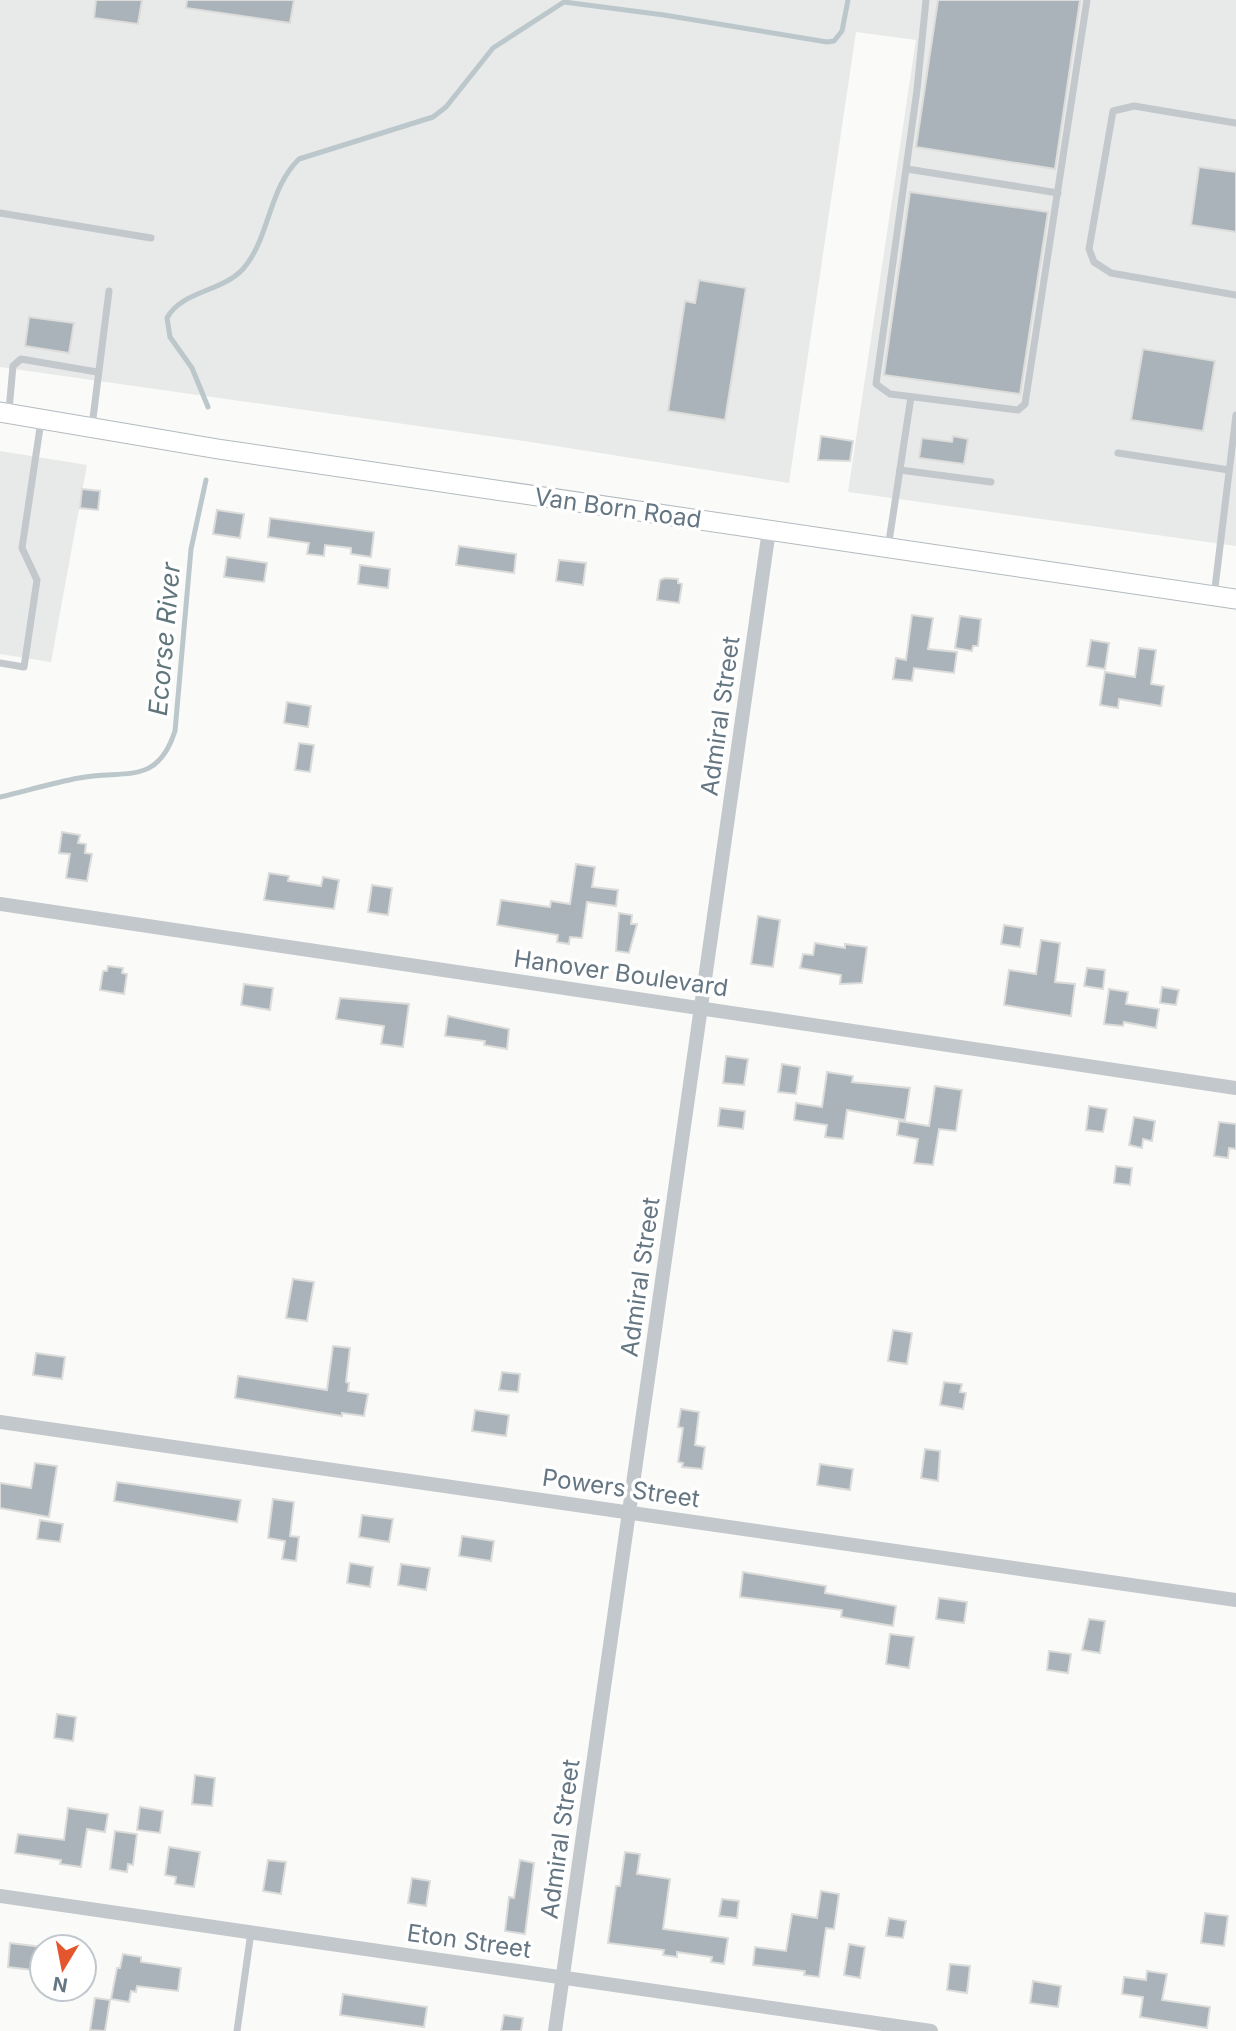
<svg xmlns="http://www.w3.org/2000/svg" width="1236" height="2031" viewBox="0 0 1236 2031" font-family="Inter,sans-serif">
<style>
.built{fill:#e8e9e9}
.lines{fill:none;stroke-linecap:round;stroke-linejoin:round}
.stream{stroke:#bbc7cb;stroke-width:5}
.building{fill:#aab3b9;stroke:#dcdcda;stroke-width:2}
.secondary-casing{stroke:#b3babf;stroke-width:21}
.lane{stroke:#c3c8cc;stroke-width:7}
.street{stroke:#c3c8cc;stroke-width:14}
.secondary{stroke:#fff;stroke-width:19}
.labels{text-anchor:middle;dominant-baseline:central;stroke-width:7;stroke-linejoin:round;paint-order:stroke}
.street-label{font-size:24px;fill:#657683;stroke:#fff}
.water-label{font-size:26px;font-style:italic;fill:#60757c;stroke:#fff}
</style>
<rect width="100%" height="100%" fill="#fafaf8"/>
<!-- built -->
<g class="built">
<polygon points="0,0 1236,0 1236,546 848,492 916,40 856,32 789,483 524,441 0,367"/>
<polygon points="0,451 87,465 51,662 0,654"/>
</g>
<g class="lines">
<!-- stream -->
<g class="stream">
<path d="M208,407l-16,-39 -22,-31 -3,-19c14,-27 55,-26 76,-49 27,-31 25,-80 56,-110l134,-42 13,-10 47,-59 71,-46 100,13 163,27 7,-1 8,-10 6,-31"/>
<path d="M0,797c26,-6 52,-14 79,-19 45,-9 78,9 96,-47l16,-182 15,-69"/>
</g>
</g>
<!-- building -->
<g class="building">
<polygon points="96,0 142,0 138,24 94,18"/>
<polygon points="187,0 294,0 290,23 186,8"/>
<polygon points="938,0 1080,0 1055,169 916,147"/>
<polygon points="1199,167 1236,172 1236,232 1191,225"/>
<polygon points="910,192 1048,212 1020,394 884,375"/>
<polygon points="699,280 746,288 725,420 668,411 685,301 695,303"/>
<polygon points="29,317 74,323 69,353 25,346"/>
<polygon points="1143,349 1215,361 1203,431 1131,420"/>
<polygon points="821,436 853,441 850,461 818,460"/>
<polygon points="953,436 968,439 964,464 919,458 922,438 952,442"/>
<polygon points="82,489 100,491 98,510 80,508"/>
<polygon points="217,510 244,514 240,538 213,534"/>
<polygon points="270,518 374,532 371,557 351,554 351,548 325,545 324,556 307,554 309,543 268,537"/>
<polygon points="459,546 516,554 514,573 456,565"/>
<polygon points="227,557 267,563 264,582 224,577"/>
<polygon points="559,560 586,563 583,585 556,581"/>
<polygon points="360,565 390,569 388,588 358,584"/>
<polygon points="665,578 678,579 678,583 682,584 679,603 657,600 660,580"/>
<polygon points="912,615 933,618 928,649 957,652 954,673 914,668 912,681 893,679 896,658 906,660"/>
<polygon points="960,616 981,619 978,646 973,646 972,651 955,648"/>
<polygon points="1091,640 1109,643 1105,669 1087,666"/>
<polygon points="1139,648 1156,650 1151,684 1164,686 1161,706 1119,699 1118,708 1100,705 1105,672 1135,677"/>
<polygon points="287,702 311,706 308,727 284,723"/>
<polygon points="299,743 314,745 310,772 295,770"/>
<polygon points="62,832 80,835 78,843 86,844 85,853 92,854 87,881 66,878 70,854 59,853"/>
<polygon points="576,864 595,867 592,887 618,890 616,906 587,902 582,938 570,937 569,944 557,942 558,935 497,925 501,900 550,907 551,901 570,904"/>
<polygon points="269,873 289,876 288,881 321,886 323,877 339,880 334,909 264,900"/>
<polygon points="372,885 392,888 388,915 368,912"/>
<polygon points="619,913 632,915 631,924 637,924 629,953 616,951"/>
<polygon points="758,916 780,920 773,967 751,964"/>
<polygon points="1004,925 1023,928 1020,947 1001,944"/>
<polygon points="1041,940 1060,943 1055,982 1075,984 1071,1016 1004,1005 1009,970 1036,974"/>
<polygon points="815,943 845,948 845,944 867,947 862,983 840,984 841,975 800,968 803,954 813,955"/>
<polygon points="108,966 123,968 122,973 127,974 124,994 100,990 103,971 107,971"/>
<polygon points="1087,968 1105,970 1103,989 1084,986"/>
<polygon points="244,984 273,988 270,1010 241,1005"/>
<polygon points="1162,987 1179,990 1176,1005 1160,1003"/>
<polygon points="1109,989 1128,992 1126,1004 1159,1009 1156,1028 1124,1022 1123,1026 1104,1024"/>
<polygon points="340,998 409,1004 403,1047 381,1044 384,1026 336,1019"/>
<polygon points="448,1016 509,1029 507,1049 484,1045 485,1041 445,1036"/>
<polygon points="726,1056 748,1059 744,1085 723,1083"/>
<polygon points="782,1064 800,1067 796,1094 778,1092"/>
<polygon points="827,1072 853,1076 852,1082 910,1088 905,1120 847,1110 843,1139 825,1137 827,1125 794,1120 796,1103 822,1107"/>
<polygon points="935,1086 962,1090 956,1131 939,1129 933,1165 914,1163 918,1139 897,1135 899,1121 929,1126"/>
<polygon points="1089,1106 1107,1109 1103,1132 1086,1130"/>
<polygon points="720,1108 745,1111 743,1129 718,1126"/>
<polygon points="1134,1117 1155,1121 1152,1141 1143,1139 1142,1148 1129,1145"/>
<polygon points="1219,1122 1236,1124 1236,1149 1229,1148 1228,1158 1214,1156"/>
<polygon points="1116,1166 1132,1168 1130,1185 1114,1183"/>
<polygon points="293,1279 314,1282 307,1321 286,1318"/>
<polygon points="893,1330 912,1333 907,1364 888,1361"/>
<polygon points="333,1346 350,1348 346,1382 349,1383 348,1391 368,1394 364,1416 342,1413 342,1416 235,1398 238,1376 327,1390"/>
<polygon points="36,1353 65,1357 62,1379 33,1375"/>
<polygon points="502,1372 520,1374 518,1392 499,1390"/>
<polygon points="944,1382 962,1384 960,1392 966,1393 963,1409 940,1405"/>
<polygon points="681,1409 699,1412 695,1445 705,1447 702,1469 682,1467 683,1463 678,1462 683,1428 678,1427"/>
<polygon points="475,1410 509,1415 506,1436 472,1431"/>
<polygon points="925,1449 940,1451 938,1481 921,1478"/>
<polygon points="35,1463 57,1466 49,1517 0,1508 0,1483 31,1488"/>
<polygon points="820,1464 853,1469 850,1490 817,1485"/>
<polygon points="117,1482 241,1500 237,1522 114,1501"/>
<polygon points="273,1499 294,1502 290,1536 299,1537 296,1561 282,1559 285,1541 268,1538"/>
<polygon points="362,1515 393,1519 389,1542 359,1537"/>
<polygon points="40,1520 63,1524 60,1542 37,1539"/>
<polygon points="462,1536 494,1541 491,1561 459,1556"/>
<polygon points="350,1563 373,1567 370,1587 347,1583"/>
<polygon points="401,1564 430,1568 426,1590 398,1585"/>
<polygon points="743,1572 826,1586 825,1593 896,1606 893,1626 841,1617 842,1610 740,1597"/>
<polygon points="939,1598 967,1602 964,1623 936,1619"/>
<polygon points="1089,1619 1105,1621 1100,1653 1082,1650"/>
<polygon points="890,1634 914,1637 909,1668 886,1664"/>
<polygon points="1049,1651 1071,1654 1068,1673 1047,1670"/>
<polygon points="57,1714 76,1717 73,1741 54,1738"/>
<polygon points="195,1775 215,1778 212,1806 192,1804"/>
<polygon points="140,1807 163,1811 160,1833 137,1830"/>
<polygon points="68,1808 108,1814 105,1832 87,1829 81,1867 60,1864 61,1860 15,1853 18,1834 64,1840"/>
<polygon points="115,1831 137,1834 133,1865 128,1864 127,1872 110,1869"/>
<polygon points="169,1847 200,1852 194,1887 175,1884 176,1877 165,1875"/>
<polygon points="625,1852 640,1854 637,1874 670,1879 663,1929 728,1938 724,1964 711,1962 712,1957 677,1952 677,1957 663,1955 664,1950 608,1943 616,1886 620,1886"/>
<polygon points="268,1860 286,1862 281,1894 263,1891"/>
<polygon points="520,1860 534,1863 525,1934 505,1931 509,1897 514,1898"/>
<polygon points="412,1878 430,1881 426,1906 408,1903"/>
<polygon points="821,1891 839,1894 834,1929 826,1928 819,1977 804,1975 805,1971 753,1965 755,1947 786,1951 792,1914 817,1918"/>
<polygon points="722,1899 739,1901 737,1918 719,1916"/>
<polygon points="1205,1913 1228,1916 1224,1946 1201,1943"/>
<polygon points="889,1918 906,1921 903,1938 886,1936"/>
<polygon points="10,1943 42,1947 41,1971 8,1967"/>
<polygon points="849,1944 865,1947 860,1978 844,1975"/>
<polygon points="123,1954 141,1957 141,1962 181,1968 178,1991 137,1986 136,1992 131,1991 129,2002 111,1999 117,1968 120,1968"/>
<polygon points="950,1964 970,1966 967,1993 947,1990"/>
<polygon points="1147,1971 1167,1974 1162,2000 1210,2007 1207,2028 1140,2017 1143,1997 1122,1994 1124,1977 1146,1980"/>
<polygon points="1033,1981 1061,1986 1058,2007 1030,2003"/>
<polygon points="343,1994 427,2007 424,2027 340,2015"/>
<polygon points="95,1998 110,2000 105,2031 90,2030"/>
<polygon points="504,2015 523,2018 521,2031 501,2031"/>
</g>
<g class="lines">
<!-- secondary casing -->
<g class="secondary-casing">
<polyline id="secondary" points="0,412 218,449 1236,599"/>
</g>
<!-- lane -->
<g class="lane">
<polyline points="926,0 917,90 876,384 890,394 1018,410 1025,404 1087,0"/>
<polyline points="1236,123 1134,106 1113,111 1089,249 1094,262 1111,273 1236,295"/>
<polyline points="907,169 1058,193"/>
<polyline points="0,213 151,238"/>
<polyline points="9,410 13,366 21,359 97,372"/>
<polyline points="92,426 109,291"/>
<polyline points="1118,453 1229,470"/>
<polyline points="900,470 991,482"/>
<polyline points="888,548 911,397"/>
<polyline points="1214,596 1236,415"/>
<polyline points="0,663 24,667 37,580 22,548 41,421"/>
<polyline points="237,2031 251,1932"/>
</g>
<!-- street -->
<g class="street">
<polyline points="0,904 1236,1088"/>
<polyline points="0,1422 1236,1600"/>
<polyline points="0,1896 931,2031"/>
<polyline points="555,2031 769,530"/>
</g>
<!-- secondary -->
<use href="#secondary" class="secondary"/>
</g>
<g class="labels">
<!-- street labels -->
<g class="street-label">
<text transform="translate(618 508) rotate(8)">Van Born Road</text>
<text transform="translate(720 716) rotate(-82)">Admiral Street</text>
<text transform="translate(621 973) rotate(8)">Hanover Boulevard</text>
<text transform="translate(640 1277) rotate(-82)">Admiral Street</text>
<text transform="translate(621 1488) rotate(8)">Powers Street</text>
<text transform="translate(560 1839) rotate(-82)">Admiral Street</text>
<text transform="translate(469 1941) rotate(8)">Eton Street</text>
</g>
<!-- water labels -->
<g class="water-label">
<text transform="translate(164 639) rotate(-85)">Ecorse River</text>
</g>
</g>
<!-- north arrow -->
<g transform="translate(63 1968) rotate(190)"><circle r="33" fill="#ffffff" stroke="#c1c8cd" stroke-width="2"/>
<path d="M0-5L12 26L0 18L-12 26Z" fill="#e4572e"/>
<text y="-10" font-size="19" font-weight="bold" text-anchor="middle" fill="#657683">N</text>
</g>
</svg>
